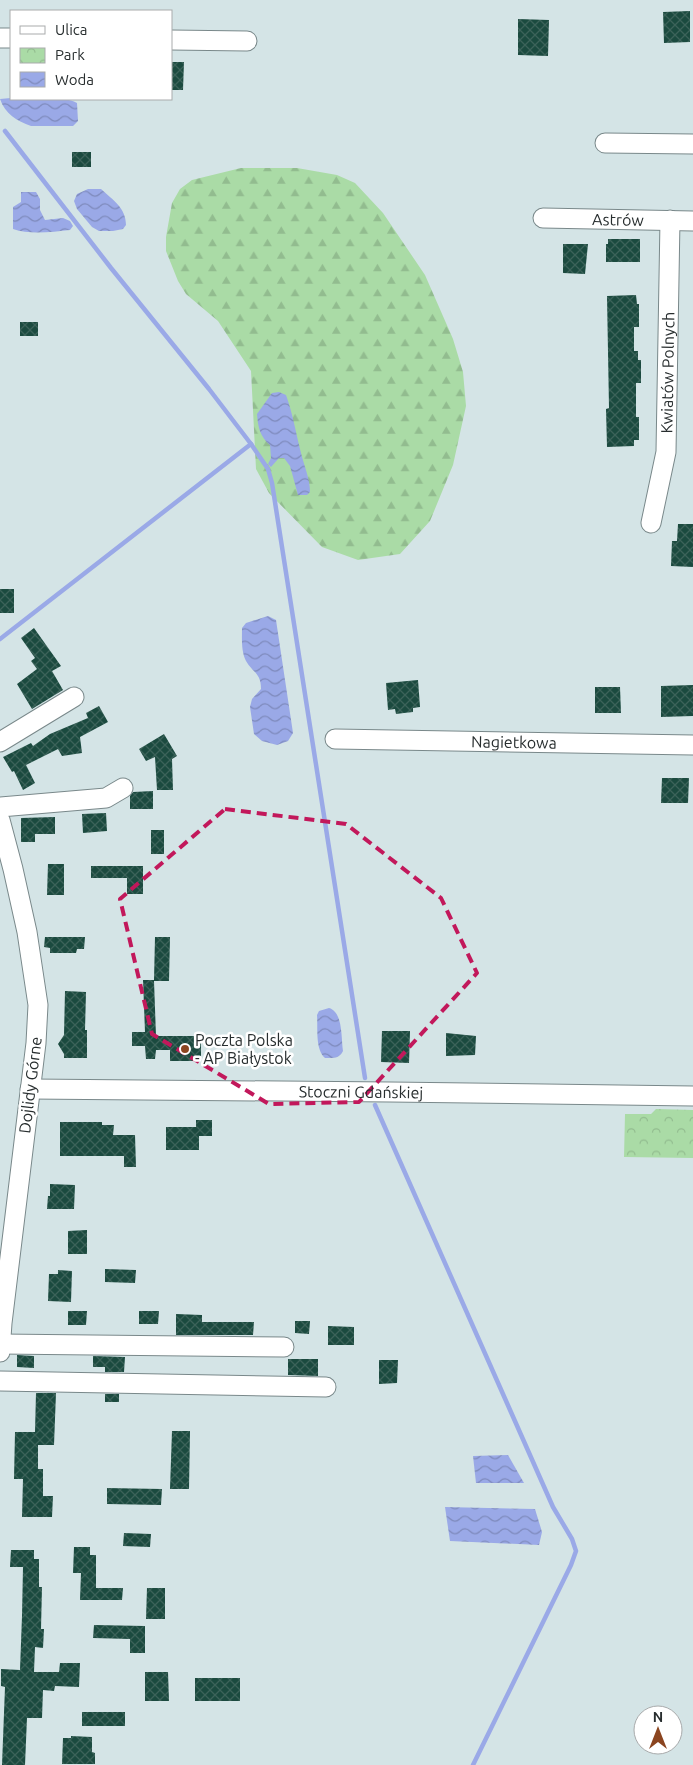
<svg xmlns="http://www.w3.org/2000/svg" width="693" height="1765" viewBox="0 0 693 1765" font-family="Ubuntu,sans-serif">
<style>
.forest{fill:url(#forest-firs)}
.park{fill:url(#park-crowns)}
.water{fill:url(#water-waves)}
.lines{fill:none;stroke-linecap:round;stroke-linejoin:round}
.stream{stroke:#9aa9e7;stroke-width:4.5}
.building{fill:url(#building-cross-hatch)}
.minor-casing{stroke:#79888a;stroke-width:21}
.minor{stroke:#fff;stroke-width:19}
.marked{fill:none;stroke:#c2185b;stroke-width:4;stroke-dasharray:10 6;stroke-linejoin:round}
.poi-dot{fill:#8b4520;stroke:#fff;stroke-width:2}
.labels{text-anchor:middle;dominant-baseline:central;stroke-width:5;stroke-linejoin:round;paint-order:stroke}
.street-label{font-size:16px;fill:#282e2f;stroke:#fff}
.poi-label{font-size:16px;fill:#282e2f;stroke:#fff;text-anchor:start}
</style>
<defs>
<pattern id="forest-firs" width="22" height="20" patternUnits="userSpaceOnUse" patternTransform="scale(1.25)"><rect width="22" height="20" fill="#aadba6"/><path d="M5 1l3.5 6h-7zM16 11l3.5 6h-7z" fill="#92bc8f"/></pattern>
<pattern id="park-crowns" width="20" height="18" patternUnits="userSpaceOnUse" patternTransform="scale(1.25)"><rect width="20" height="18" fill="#aadba6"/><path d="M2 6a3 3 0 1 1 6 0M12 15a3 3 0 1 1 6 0" fill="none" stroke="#92bc8f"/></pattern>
<pattern id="water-waves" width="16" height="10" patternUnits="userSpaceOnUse" patternTransform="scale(1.25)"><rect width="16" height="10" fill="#9aa9e7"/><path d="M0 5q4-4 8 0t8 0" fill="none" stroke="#7e8abc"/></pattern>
<pattern id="building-cross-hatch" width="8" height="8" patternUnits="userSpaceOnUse" patternTransform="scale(1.25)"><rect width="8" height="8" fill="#1b4a3f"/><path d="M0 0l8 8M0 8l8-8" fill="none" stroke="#3c6259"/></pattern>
</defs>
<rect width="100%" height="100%" fill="#d4e4e6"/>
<!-- forest -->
<polygon class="forest" points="241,168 297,168 337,175 355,183 383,213 425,275 453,339 463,372 466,406 453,465 430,521 400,554 358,560 322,547 269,493 256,469 251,371 218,321 186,294 178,281 166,251 166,237 172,203 180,189 192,180"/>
<!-- park -->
<polygon class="park" points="656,1109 693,1110 693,1158 624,1157 625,1114 651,1114"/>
<!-- water -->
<g class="water">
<path d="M11,98c20,4 46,-5 66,5l1,18 -5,5h-42c-14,-5 -26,-12 -31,-27z"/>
<path d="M88,189h13c12,11 25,19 25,36l-3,4 -10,2h-14l-7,-4 -15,-18 -3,-8 3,-7z"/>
<path d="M21,192h15l4,7v11l5,10 18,-2 7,3 3,5 -3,4c-18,2 -40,5 -57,-1v-22l8,-5z"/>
<path d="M279,392l7,3c7,19 10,39 15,58 3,13 9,25 9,39l-3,3h-9l-8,-29 -6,-8h-5l-8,9 -3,-3 3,-6 -1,-13c-10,-8 -12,-18 -13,-31l15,-21z"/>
<path d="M268,616l8,4 17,113 -5,8 -11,4 -15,-4 -8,-7 -4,-27 2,-8 9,-10c0,-16 -8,-16 -15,-28 -5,-10 -4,-23 -4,-33l4,-5z"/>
<path d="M329,1008c14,4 12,29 14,43 -4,8 -10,7 -18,7 -10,-9 -7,-30 -8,-43l2,-4z"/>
<polygon points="508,1455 524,1483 476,1483 473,1456"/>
<polygon points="445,1507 535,1509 542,1532 539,1545 450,1541"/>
</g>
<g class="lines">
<!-- stream -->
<g class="stream">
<polyline points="5,131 111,268 209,389 251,444 268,469 272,483 365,1078"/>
<polyline points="0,639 251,444"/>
<polyline points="375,1105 553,1507 572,1539 576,1551 571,1565 473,1765"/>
</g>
</g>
<!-- building -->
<g class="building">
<polygon points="690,11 690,42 664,43 663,12"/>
<polygon points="518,19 549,20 548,56 518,55"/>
<polygon points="171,62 184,62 183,90 171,90"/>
<rect x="72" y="152" width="19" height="15"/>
<polygon points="608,239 640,239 640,262 606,262 606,244 608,244"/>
<polygon points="563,244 588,244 585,274 563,273"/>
<polygon points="636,295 637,304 639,304 639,327 634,327 634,351 638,351 638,360 641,360 641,383 636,383 636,417 639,417 639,440 634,440 634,446 607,447 606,409 609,408 607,296"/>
<rect x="20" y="322" width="18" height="14"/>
<polygon points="678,524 693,524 693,567 671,566 672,541 677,541"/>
<rect x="0" y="589" width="14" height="24"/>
<polygon points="34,628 61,666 52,671 63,690 32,709 17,684 37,669 31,661 35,658 21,638"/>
<polygon points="418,680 420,707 413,708 413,712 404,713 396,714 395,709 388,710 386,683"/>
<polygon points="693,685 693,716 661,717 661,686"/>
<polygon points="595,687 620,687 621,713 595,713"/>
<polygon points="99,706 108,722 80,737 82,753 62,756 58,749 26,765 35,783 23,790 14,771 12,772 3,757 31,743 33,746 50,734 88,718 86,713"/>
<polygon points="164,734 177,756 172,759 173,790 157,790 155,757 146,761 139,749"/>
<polygon points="662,778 689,778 688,803 661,803"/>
<polygon points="153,791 153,809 130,809 130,796 133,792"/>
<polygon points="106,813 107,831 83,833 82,814"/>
<polygon points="55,817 55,834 35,834 35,842 21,842 21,818"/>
<rect x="151" y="830" width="13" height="24"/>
<polygon points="48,864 64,864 64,895 47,895"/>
<polygon points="91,866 143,866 143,894 127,894 127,878 91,878"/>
<polygon points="45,937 85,937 84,949 77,949 76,953 50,953 50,948 44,947"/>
<polygon points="155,937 170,937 169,981 154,981 156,1036 201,1036 201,1061 170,1061 170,1050 156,1050 155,1059 146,1059 145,1046 132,1046 132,1032 145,1032 143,980 154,980"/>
<polygon points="65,991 86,992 85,1030 87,1030 87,1058 64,1058 64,1054 58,1044 64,1035"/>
<polygon points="382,1031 410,1031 409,1063 381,1062"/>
<polygon points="446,1033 476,1036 475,1055 446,1056"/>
<polygon points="196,1120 212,1120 212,1136 199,1136 199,1150 166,1150 166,1127 196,1127"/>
<polygon points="60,1122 102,1122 102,1125 114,1125 113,1135 135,1135 136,1167 124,1167 124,1156 60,1156"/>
<polygon points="50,1184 75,1185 74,1209 47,1209 48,1196 50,1196"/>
<polygon points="87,1230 87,1254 68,1254 68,1231"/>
<polygon points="105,1269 136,1270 135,1283 105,1282"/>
<polygon points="58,1270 72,1271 71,1302 48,1301 49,1274 58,1274"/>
<polygon points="68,1311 87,1311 86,1325 68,1325"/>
<polygon points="139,1311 159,1311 158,1324 139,1324"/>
<polygon points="176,1314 202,1315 202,1322 254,1322 253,1335 176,1335"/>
<polygon points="295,1321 310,1321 309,1334 295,1333"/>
<polygon points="328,1326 354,1327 354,1345 328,1345"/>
<polygon points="17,1355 34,1356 34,1368 17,1367"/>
<polygon points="93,1356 125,1357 124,1372 105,1372 105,1367 93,1367"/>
<polygon points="288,1359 318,1359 318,1376 288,1375"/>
<polygon points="379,1360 398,1360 397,1383 379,1384"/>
<polygon points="36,1393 56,1393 54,1445 38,1445 38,1469 43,1469 43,1496 53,1496 52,1517 22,1517 23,1479 14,1479 15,1432 35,1432"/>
<rect x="105" y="1394" width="14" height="8"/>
<polygon points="172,1431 190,1431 189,1489 170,1489"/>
<polygon points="107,1488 162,1489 161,1505 107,1504"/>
<polygon points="124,1533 151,1534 150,1547 123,1546"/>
<polygon points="74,1547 90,1547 90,1555 96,1555 96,1588 123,1588 122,1600 80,1600 81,1573 73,1573"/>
<polygon points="11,1550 34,1550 34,1559 39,1559 39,1587 42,1587 41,1629 44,1629 43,1648 35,1647 34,1672 59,1672 60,1663 80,1663 79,1687 55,1686 54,1691 43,1690 42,1718 27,1718 25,1765 2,1765 5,1687 1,1686 1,1669 20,1670 22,1616 23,1567 10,1567"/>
<polygon points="147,1588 165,1588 165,1619 146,1619"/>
<polygon points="94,1625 145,1626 145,1653 130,1653 130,1639 93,1638"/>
<polygon points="145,1672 168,1672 169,1701 145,1701"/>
<rect x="195" y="1678" width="45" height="23"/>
<rect x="82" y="1712" width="43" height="14"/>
<polygon points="71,1736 92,1737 92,1752 95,1753 95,1764 62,1764 63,1738 71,1738"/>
</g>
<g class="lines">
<!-- minor casing -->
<g class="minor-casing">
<g id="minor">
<polyline points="0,38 11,38"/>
<polyline points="171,40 247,41"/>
<polyline points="605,143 693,144"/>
<path id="s1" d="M543,218l150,3"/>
<path id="s2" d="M651,523l15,-71 4,-232"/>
<path id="s3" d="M335,739l358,6"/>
<polyline points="0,742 74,697"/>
<polyline points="0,807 106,798 123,788"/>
<polyline points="0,820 13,869 27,932 38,1005 36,1043 2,1323 0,1352"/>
<path id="s4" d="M30,1089l360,3 303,4"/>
<polyline points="0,1344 284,1347"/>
<polyline points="0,1381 326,1387"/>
</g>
</g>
<!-- minor -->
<use href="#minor" class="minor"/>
</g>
<!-- marked area -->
<path class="marked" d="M225,809l121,15 95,74 36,75 -118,129 -90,2 -117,-70 -32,-135z"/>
<!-- markers -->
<circle class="poi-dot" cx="185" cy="1049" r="5"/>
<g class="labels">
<!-- street labels -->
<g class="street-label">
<text stroke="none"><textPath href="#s1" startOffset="75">Astrów</textPath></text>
<text stroke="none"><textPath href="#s2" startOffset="152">Kwiatów Polnych</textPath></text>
<text stroke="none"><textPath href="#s3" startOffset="179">Nagietkowa</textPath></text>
<text transform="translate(30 1085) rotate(-83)">Dojlidy Górne</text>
<text stroke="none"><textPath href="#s4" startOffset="331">Stoczni Gdańskiej</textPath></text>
</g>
<!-- poi labels -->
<g class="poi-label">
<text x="195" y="1040">Poczta Polska<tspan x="195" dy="18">- AP Białystok</tspan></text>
</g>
</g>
<!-- legend -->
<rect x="10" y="10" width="162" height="90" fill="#ffffff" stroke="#a9abac"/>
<rect x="20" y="26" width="25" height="8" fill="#ffffff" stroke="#a9abac"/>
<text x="55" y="35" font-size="15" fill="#282e2f">Ulica</text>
<rect x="20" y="48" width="25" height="15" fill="url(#park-crowns)" stroke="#a9abac"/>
<text x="55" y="60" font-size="15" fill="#282e2f">Park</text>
<rect x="20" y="72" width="25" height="15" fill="url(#water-waves)" stroke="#a9abac"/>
<text x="55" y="85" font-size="15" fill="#282e2f">Woda</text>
<!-- north arrow -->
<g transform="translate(658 1730)"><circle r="24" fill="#ffffff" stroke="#a9abac"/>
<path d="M0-4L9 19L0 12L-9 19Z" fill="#8b4520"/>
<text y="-8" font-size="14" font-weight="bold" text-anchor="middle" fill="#282e2f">N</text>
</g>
</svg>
